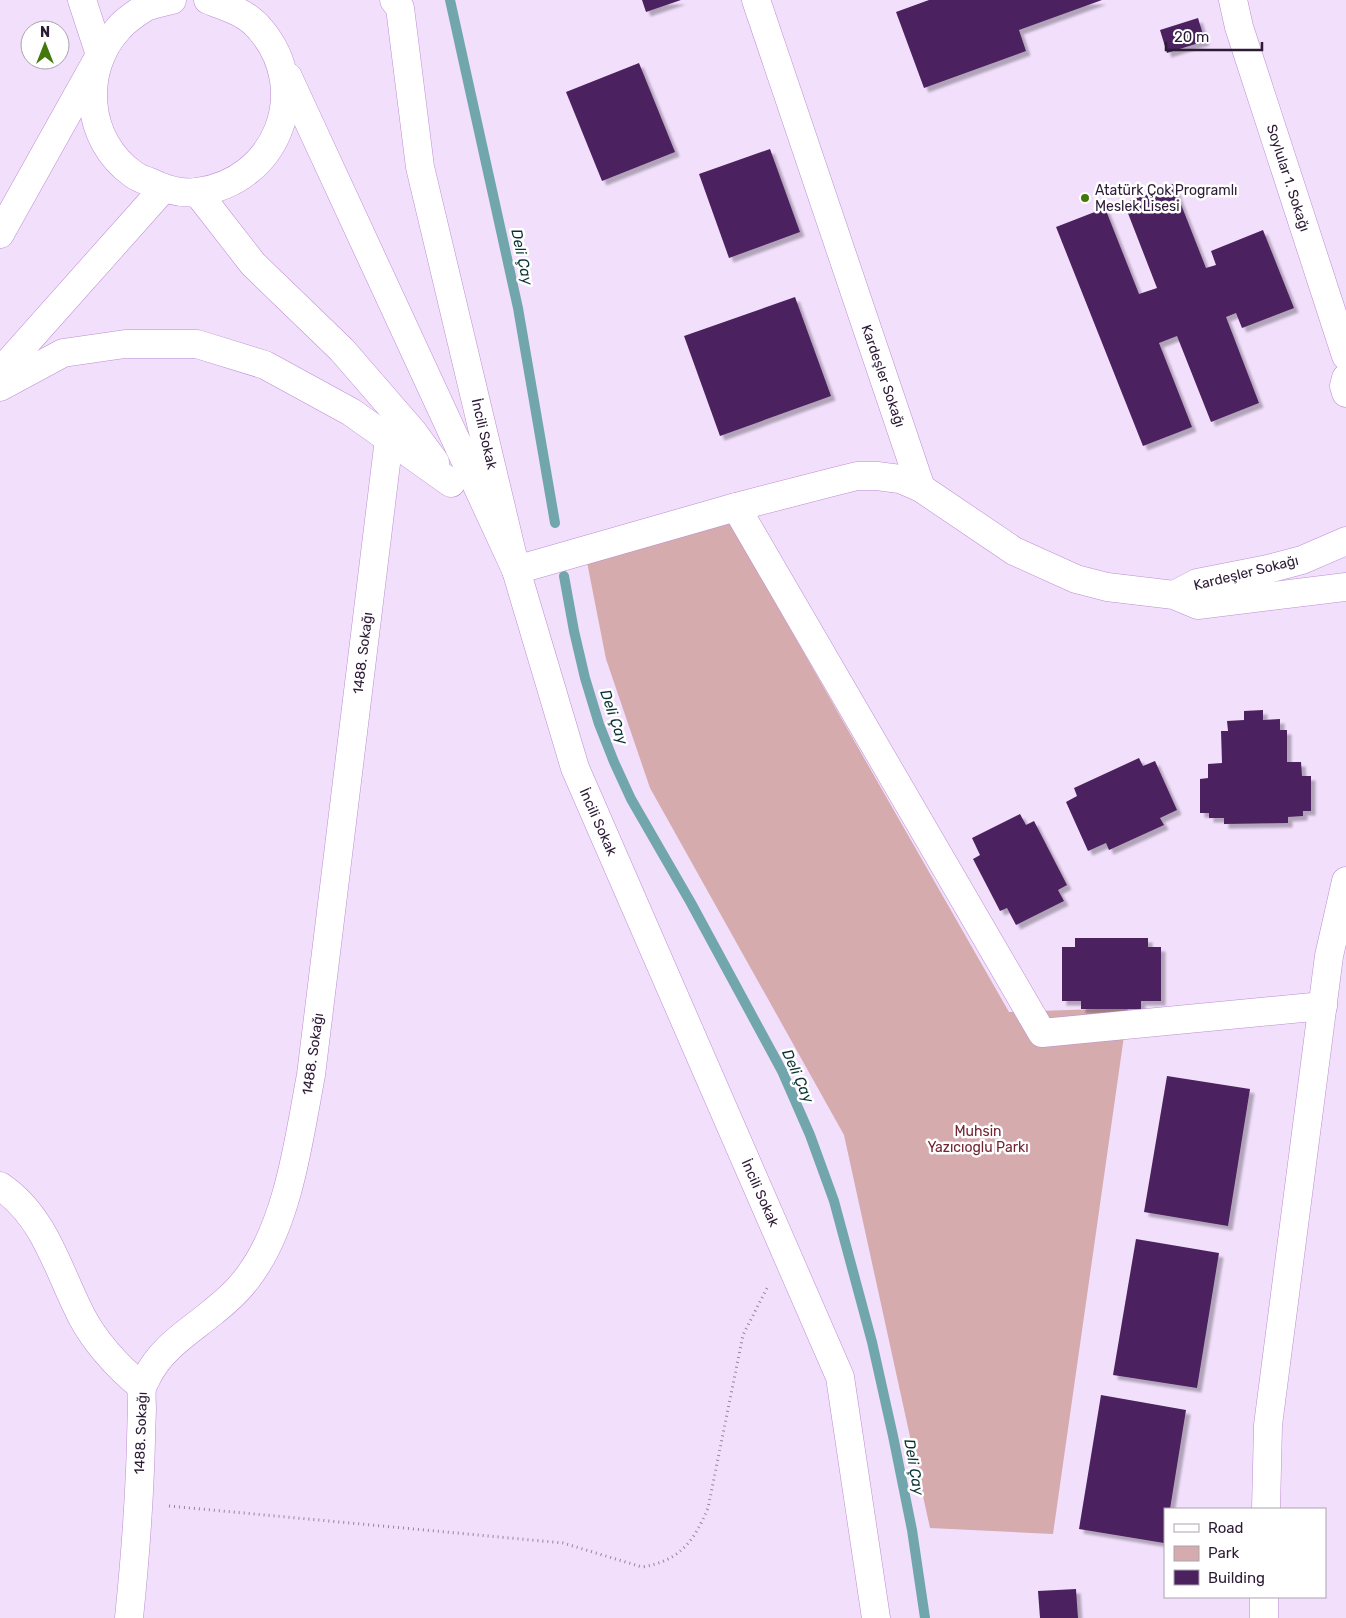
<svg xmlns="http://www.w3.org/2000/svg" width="1346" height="1618" viewBox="0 0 1346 1618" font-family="Rubik,sans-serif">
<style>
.green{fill:#d5abae}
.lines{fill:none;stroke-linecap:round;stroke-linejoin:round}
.stream{stroke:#72a6ad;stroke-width:10}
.building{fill:#4c225e;filter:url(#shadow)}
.street-casing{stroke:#bc8ed2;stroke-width:29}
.secondary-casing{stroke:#bc8ed2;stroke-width:29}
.path{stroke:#9784a0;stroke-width:3;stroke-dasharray:1 4;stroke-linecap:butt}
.street{stroke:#fff;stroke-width:28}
.secondary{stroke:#fff;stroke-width:28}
.poi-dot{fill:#43790c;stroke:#fff;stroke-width:2}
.labels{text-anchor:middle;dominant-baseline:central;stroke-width:5;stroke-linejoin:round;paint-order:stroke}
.street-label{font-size:14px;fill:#2d1b36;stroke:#fff}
.poi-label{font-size:14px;fill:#2d1b36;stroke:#fff;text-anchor:start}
.park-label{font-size:14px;fill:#732432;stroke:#fff}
.water-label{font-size:15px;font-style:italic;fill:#093333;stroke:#fff}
</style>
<defs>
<filter id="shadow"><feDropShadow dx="4.5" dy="4.5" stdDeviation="1" flood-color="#0004"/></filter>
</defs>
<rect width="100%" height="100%" fill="#f2dffc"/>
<!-- green -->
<polygon class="green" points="727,518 1009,1012 1128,1008 1053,1534 930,1528 844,1135 650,788 606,659 585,552"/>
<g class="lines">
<!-- stream -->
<g class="stream">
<polyline points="450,0 518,308 555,523"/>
<polyline points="564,576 574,631 585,678 599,724 614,762 631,799 691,903 782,1071 810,1135 834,1201 872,1342 893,1436 912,1530 925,1618"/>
</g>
</g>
<!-- building -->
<g class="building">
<polygon points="642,0 681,0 646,12"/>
<polygon points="929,0 1102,0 1019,30 1026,51 924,88 896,12"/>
<polygon points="1198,18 1205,41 1167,53 1160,30"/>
<polygon points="639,63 675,152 602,181 566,92"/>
<polygon points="770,149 800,232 729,258 699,174"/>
<polygon points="1173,184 1206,268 1216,265 1211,251 1263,230 1294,308 1242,328 1236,313 1226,317 1259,403 1211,422 1177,336 1159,343 1192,427 1143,446 1056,227 1105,208 1139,294 1157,288 1124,203"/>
<polygon points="795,297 831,396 720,436 684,336"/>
<polygon points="1263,710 1263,720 1280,719 1280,730 1287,730 1287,762 1301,762 1302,776 1311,776 1311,811 1303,811 1303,816 1288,817 1288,823 1224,824 1224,818 1209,818 1209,813 1200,813 1200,779 1208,778 1208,764 1222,763 1221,731 1228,731 1227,721 1244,720 1244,711"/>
<polygon points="1139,758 1143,766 1155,761 1177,810 1160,818 1164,825 1109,850 1106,843 1088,851 1066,802 1077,796 1074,788"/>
<polygon points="1020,814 1026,825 1034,821 1067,885 1058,890 1064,901 1016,925 1007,908 1000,911 973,859 980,855 972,838"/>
<polygon points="1075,938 1148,938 1148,947 1161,947 1161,1001 1141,1001 1141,1009 1081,1009 1081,1001 1062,1001 1062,947 1075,947"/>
<polygon points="1167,1076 1250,1089 1228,1226 1144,1212"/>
<polygon points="1136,1239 1219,1253 1197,1388 1113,1375"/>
<polygon points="1101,1395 1186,1410 1170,1509 1165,1509 1164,1543 1079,1529"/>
<polygon points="1076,1589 1078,1618 1040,1618 1038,1591"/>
</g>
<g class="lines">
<!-- street casing -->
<g class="street-casing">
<g id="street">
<polyline points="394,0 400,8 420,167 516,570 575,768 840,1377 876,1618"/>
<polyline points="756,0 921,488"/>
<polyline points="1233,0 1239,27 1346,356"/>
<polyline points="1346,378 1344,386 1346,393"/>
<polyline points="736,507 1042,1033 1323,1006"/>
<polyline points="516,570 736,507 833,482 857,476 877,476 900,479 921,488 1014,551 1076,579 1107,587 1174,595 1198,605 1346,587"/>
<polyline points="1174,595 1197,583 1268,569 1302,560 1346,541"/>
<path d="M0,1186c46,31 58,85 82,131 15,28 36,50 60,70"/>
<polyline points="1266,1509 1268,1425 1329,956 1346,881"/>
<path d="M129,1618c5,-49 9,-98 11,-148 1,-20 1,-40 2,-60 0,-7 -1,-16 0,-23 1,-3 4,-7 5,-10 15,-30 42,-45 67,-66 14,-11 27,-23 37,-38 38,-53 48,-135 60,-198l78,-636"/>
<polyline points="1264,1618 1264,1597"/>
</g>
</g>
<!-- secondary casing -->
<g class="secondary-casing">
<g id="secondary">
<path d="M172,0c-8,2 -18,4 -26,7 -8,5 -21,14 -27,21 -39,42 -34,112 14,146 5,4 11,6 17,8 14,7 32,12 47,10 80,-10 116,-102 63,-163 -13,-16 -33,-22 -52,-29"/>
<polyline points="288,77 516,570"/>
<polyline points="197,192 253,264 342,350 413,432 435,462"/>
<polyline points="0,234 100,55 82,0"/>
<polyline points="0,372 163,189"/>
<polyline points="0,387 63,353 125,344 197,344 265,365 351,412 451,483"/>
</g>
</g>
<!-- path -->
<path class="path" d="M169,1506l394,37 79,24c38,-6 52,-26 66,-59l35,-173 25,-49"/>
<!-- street -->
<use href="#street" class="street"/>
<!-- secondary -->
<use href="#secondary" class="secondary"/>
</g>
<!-- markers -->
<circle class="poi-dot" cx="1085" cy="198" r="5"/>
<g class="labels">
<!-- street labels -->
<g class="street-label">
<text transform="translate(1288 178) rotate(72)">Soylular 1. Sokağı</text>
<text transform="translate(883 376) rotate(71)">Kardeşler Sokağı</text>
<text transform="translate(484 434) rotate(77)">İncili Sokak</text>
<text transform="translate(1246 573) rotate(-14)">Kardeşler Sokağı</text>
<text transform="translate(363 653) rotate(-83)">1488. Sokağı</text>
<text transform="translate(598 822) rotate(66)">İncili Sokak</text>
<text transform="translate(313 1054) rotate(-82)">1488. Sokağı</text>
<text transform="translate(760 1193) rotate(66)">İncili Sokak</text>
<text transform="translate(141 1433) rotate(-88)">1488. Sokağı</text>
</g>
<!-- poi labels -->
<g class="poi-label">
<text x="1095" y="190">Atatürk Çok Programlı<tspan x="1095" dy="16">Meslek Lisesi</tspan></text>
</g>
<!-- park labels -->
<g class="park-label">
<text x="978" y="1131">Muhsin<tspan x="978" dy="16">Yazıcıoglu Parkı</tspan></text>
</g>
<!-- water labels -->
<g class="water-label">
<text transform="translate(522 257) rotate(78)">Deli Çay</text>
<text transform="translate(614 717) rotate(71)">Deli Çay</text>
<text transform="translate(798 1076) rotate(66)">Deli Çay</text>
<text transform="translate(914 1467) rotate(80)">Deli Çay</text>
</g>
</g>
<!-- legend -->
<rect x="1164" y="1508" width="162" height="90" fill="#ffffff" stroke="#aba4af"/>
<rect x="1174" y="1524" width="25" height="8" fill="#ffffff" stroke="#aba4af"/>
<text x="1208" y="1533" font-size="15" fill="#2d1b36">Road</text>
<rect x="1174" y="1546" width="25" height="15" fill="#d5abae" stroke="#aba4af"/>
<text x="1208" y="1558" font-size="15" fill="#2d1b36">Park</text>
<rect x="1174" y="1570" width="25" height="15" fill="#4c225e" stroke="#aba4af"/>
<text x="1208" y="1583" font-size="15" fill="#2d1b36">Building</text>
<!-- north arrow -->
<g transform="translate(45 45)"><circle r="24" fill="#ffffff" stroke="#aba4af"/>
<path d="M0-4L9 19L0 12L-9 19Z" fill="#43790c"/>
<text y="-8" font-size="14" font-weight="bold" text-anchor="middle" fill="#2d1b36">N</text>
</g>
<!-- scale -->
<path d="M1166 42v8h96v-8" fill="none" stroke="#2d1b36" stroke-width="2.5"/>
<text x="1174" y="42" font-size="15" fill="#2d1b36" stroke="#ffffff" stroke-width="4" paint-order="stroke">20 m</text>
</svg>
